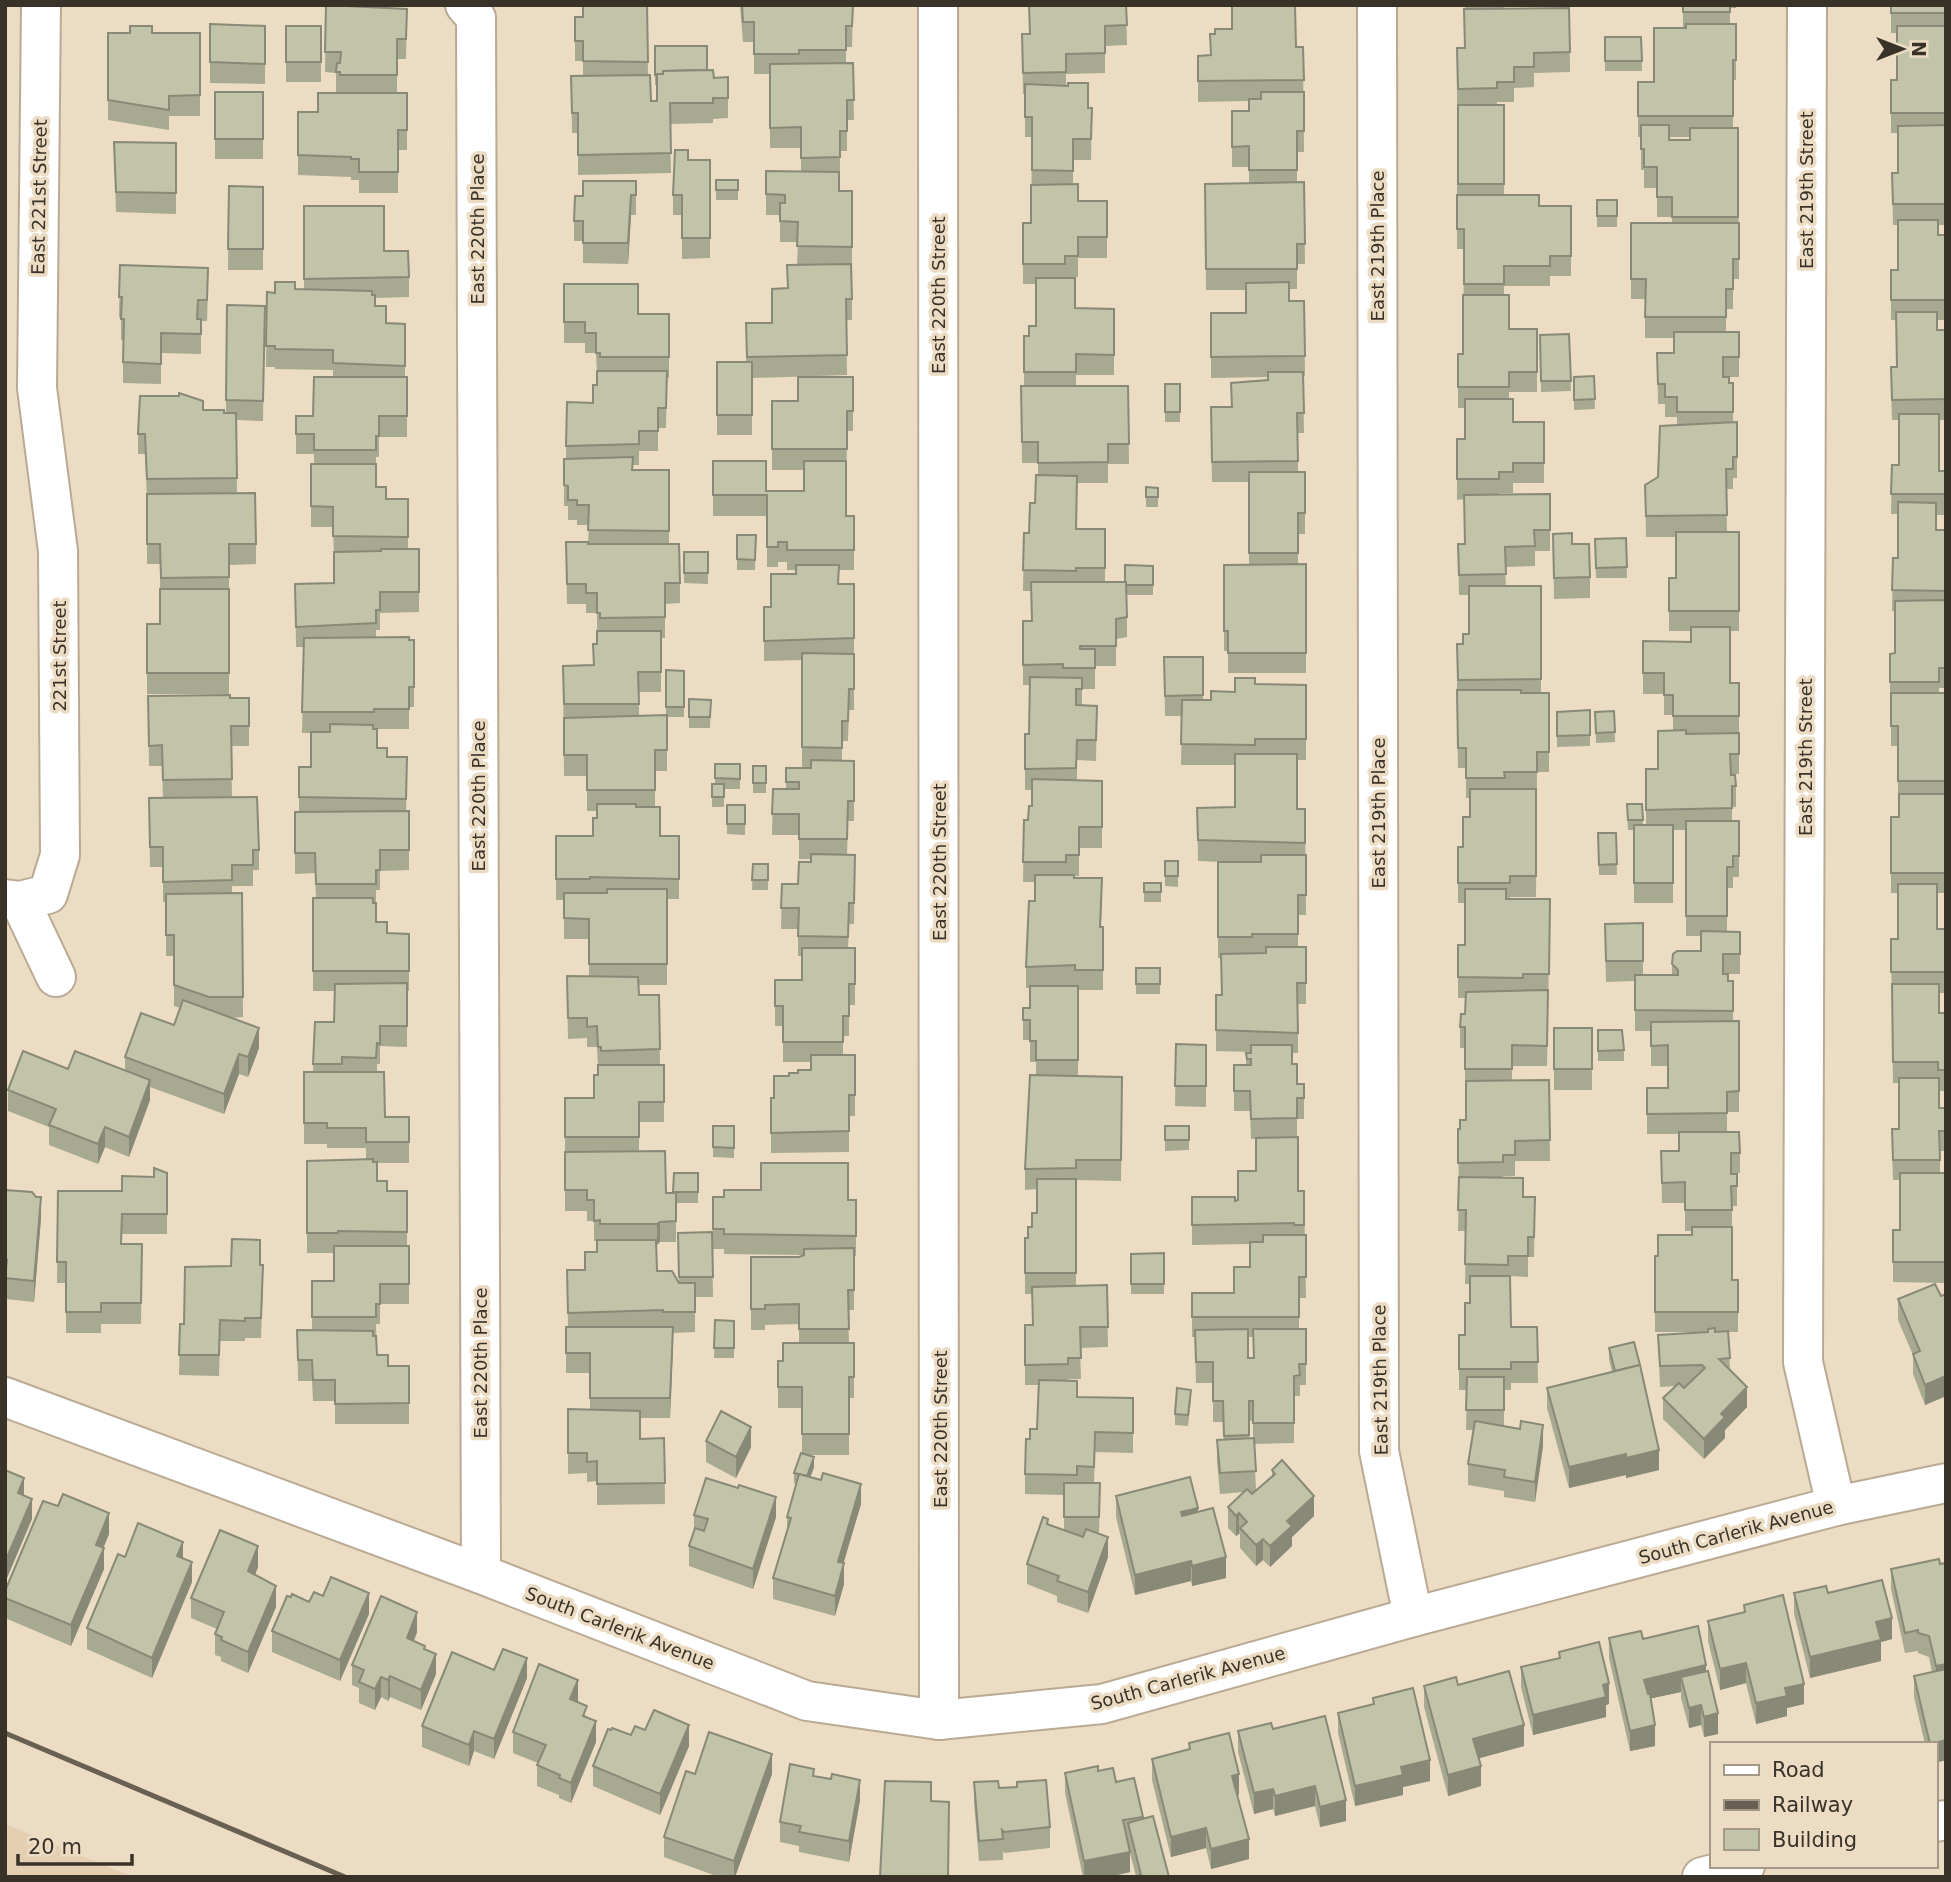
<svg xmlns="http://www.w3.org/2000/svg" width="1951" height="1882" viewBox="0 0 1951 1882" font-family="'DejaVu Sans',sans-serif">
<style>
.built{fill:#e4cfb2}
.lines{fill:none;stroke-linecap:round;stroke-linejoin:round}
.minor-casing{stroke:#baaa94;stroke-width:42}
.secondary-casing{stroke:#baaa94;stroke-width:42}
.minor{stroke:#fff;stroke-width:38}
.secondary{stroke:#fff;stroke-width:38}
.rail{stroke:#686053;stroke-width:5}
.wall{fill:#a7a991;fill-rule:evenodd}
.shaded-wall{fill:#888976}
.building{fill:#c2c4a9;stroke:#888976;stroke-width:2}
.labels{text-anchor:middle;dominant-baseline:central;stroke-width:7;stroke-linejoin:round;paint-order:stroke}
.street-label{font-size:18px;fill:#383229;stroke:#ecdcc4}
</style>
<rect width="100%" height="100%" fill="#ecdcc4"/>
<!-- built -->
<polygon class="built" points="5,1824 133,1877 5,1877"/>
<g class="lines">
<!-- minor casing -->
<g class="minor-casing">
<g id="minor">
<polyline points="465,5 476,18 481,1574"/>
<polyline points="938,5 939,1720"/>
<polyline points="1377,5 1379,1451 1413,1617"/>
<polyline points="1807,5 1803,1362 1836,1506"/>
<polyline points="5,899 20,901 48,894 60,855 58,551 37,388 41,5"/>
<polyline points="20,901 56,977"/>
<polyline points="5,1397 481,1574 807,1701 939,1720 1102,1704 1413,1617 1836,1506 1946,1483"/>
</g>
</g>
<!-- secondary casing -->
<g class="secondary-casing">
<g id="secondary">
<polyline points="1935,1822 1946,1820"/>
<polyline points="1702,1877 1745,1866"/>
</g>
</g>
<!-- minor -->
<use href="#minor" class="minor"/>
<!-- secondary -->
<use href="#secondary" class="secondary"/>
<!-- rail -->
<polyline class="rail" points="5,1733 345,1877"/>
</g>
<!-- wall -->
<g class="wall">
<polygon points="326,5 407,9 406,59 397,59 397,93 407,93 407,150 398,150 398,193 359,193 359,180 351,180 351,177 298,175 298,112 318,112 340,93 336,92 336,73 325,72"/>
<polygon points="647,5 648,75 651,101 657,101 657,85 655,85 655,46 707,70 714,78 728,77 728,118 713,119 713,123 670,124 671,173 578,175 578,133 572,133 571,76 583,76 583,61 575,61 575,41 583,17"/>
<polygon points="740,5 853,5 852,47 846,47 846,63 853,63 854,120 847,120 847,151 840,151 840,178 839,178 839,191 852,191 852,320 846,320 847,375 752,378 752,435 717,435 717,362 746,362 746,323 772,323 787,288 787,265 797,265 798,242 780,242 780,215 766,215 766,194 801,172 801,148 770,148 770,74 754,74 754,42 743,42"/>
<polygon points="1029,5 1126,5 1127,45 1105,46 1105,73 1066,74 1066,86 1088,108 1092,108 1091,160 1073,160 1073,184 1078,201 1107,201 1107,258 1078,258 1078,277 1065,277 1065,278 1075,308 1114,309 1114,375 1076,375 1076,386 1128,386 1129,464 1108,464 1108,483 1077,483 1077,529 1105,529 1105,582 1125,582 1153,566 1153,595 1127,595 1127,637 1116,639 1116,666 1095,666 1095,689 1082,689 1082,705 1097,706 1096,761 1077,760 1077,781 1102,781 1102,848 1079,848 1079,876 1074,876 1074,878 1102,898 1101,927 1103,927 1103,990 1078,990 1078,1076 1122,1097 1121,1181 1076,1180 1076,1286 1107,1285 1108,1347 1080,1348 1081,1379 1068,1379 1068,1381 1077,1397 1133,1398 1133,1453 1095,1452 1094,1483 1100,1483 1099,1534 1108,1557 1088,1613 1057,1602 1057,1596 1027,1584 1027,1564 1048,1524 1064,1530 1064,1495 1025,1494 1025,1474 1030,1439 1037,1429 1038,1385 1025,1385 1025,1346 1032,1325 1032,1294 1025,1294 1025,1238 1028,1238 1037,1213 1037,1189 1025,1190 1025,1169 1036,1075 1036,1062 1030,1062 1030,1040 1023,1040 1023,1008 1030,1008 1030,988 1026,988 1026,967 1035,901 1035,882 1023,882 1024,820 1028,820 1032,806 1032,790 1025,790 1025,734 1029,734 1030,685 1023,685 1023,621 1031,621 1031,591 1023,591 1024,533 1029,533 1035,503 1038,475 1038,463 1022,463 1021,386 1024,386 1024,336 1029,336 1036,326 1036,284 1023,284 1023,223 1031,223 1032,137 1025,137 1025,94 1023,94 1022,34 1030,34"/>
<polygon points="1465,5 1504,5 1504,9 1569,8 1570,72 1534,73 1534,87 1514,88 1514,102 1497,102 1497,105 1504,105 1504,195 1539,206 1571,206 1571,276 1550,276 1550,286 1504,286 1504,295 1509,329 1537,329 1537,392 1509,392 1509,399 1513,422 1544,422 1544,483 1513,483 1513,493 1499,493 1499,494 1550,494 1550,551 1535,551 1535,566 1505,567 1506,586 1541,586 1541,693 1549,693 1549,772 1537,772 1536,897 1510,897 1510,899 1550,899 1547,1066 1512,1066 1512,1080 1549,1080 1550,1161 1515,1161 1515,1176 1503,1176 1503,1177 1523,1197 1535,1197 1534,1257 1528,1257 1528,1277 1510,1276 1511,1327 1537,1327 1538,1383 1511,1383 1511,1390 1504,1390 1504,1426 1543,1446 1535,1502 1504,1497 1504,1491 1468,1485 1468,1464 1473,1430 1466,1430 1467,1390 1459,1390 1459,1335 1465,1335 1470,1303 1470,1284 1465,1284 1466,1231 1458,1231 1459,1183 1458,1150 1460,1129 1466,1120 1466,1089 1465,1089 1465,1048 1460,1048 1460,1027 1465,1014 1466,998 1458,998 1458,945 1465,945 1465,903 1458,903 1458,847 1463,847 1470,817 1470,798 1466,798 1466,768 1458,768 1457,710 1457,644 1463,644 1469,634 1469,595 1459,595 1458,544 1464,544 1464,499 1457,500 1457,439 1465,439 1465,408 1458,408 1458,354 1463,354 1464,249 1457,249 1457,48 1464,48"/>
<path d="M1683,5h53v3h-6v16h6v56h-3v48h5l1,151h-6v30h-7v23h13v45h-16l6,6h4v39h4v56h-4v11h-7l1,43h12v99h-9v52h9v91h-8l5,12v21h-4v14h7v56h-6v11h-6v43l13,21v22h-13l1,7h5v40h6v91h-12v20l13,21v20h-9v1h6v32h-5v74h6v52h-10l2,37 17,38 -22,23v8l-21,21 -41,-40v-21l13,-12 -16,1 -2,-52 50,-3h-53v-76h3l34,-21v-4h-7v-28h-23l-1,-52h18v-17h-32v-46h21v-22h-17v-35h-16v-50l-29,1 -1,-38 38,-21v52h29v-11l29,-13v-15h-15v-106h-13v73h-39v-73h-6l-1,-16 15,-10 1,21h3v-56h12l15,-38v-16h-9v-21h-21v-53l48,1v-11h-22v-53h7v-41h-30l-1,-52 13,-8 19,-52v-8h-12v-13h-7l-1,-51h17v-15h-29v-39h-14v-76h41v-6h-15v-29h-13v-18h-3v-33h-3v-55h16l29,-54zM1669,137h21v3h-21z"/>
<polygon points="1891,5 1946,5 1946,225 1938,225 1938,235 1946,235 1946,320 1937,320 1937,330 1946,330 1946,420 1939,420 1939,471 1946,471 1946,515 1936,515 1936,530 1946,530 1946,688 1939,688 1939,693 1946,693 1946,893 1937,893 1937,929 1946,929 1946,993 1939,993 1939,1013 1946,1013 1946,1091 1939,1091 1939,1108 1946,1108 1946,1151 1940,1151 1940,1173 1946,1173 1946,1283 1893,1282 1893,1230 1900,1230 1900,1180 1893,1180 1892,1149 1899,1129 1899,1083 1893,1083 1891,939 1898,939 1898,893 1891,893 1891,817 1899,817 1899,802 1898,802 1898,746 1891,746 1891,703 1890,703 1890,654 1895,653 1895,611 1892,611 1893,558 1898,558 1898,514 1891,514 1892,465 1899,465 1899,420 1892,420 1891,387 1897,367 1896,320 1891,320 1891,270 1898,270 1898,225 1893,225 1892,173 1898,173 1898,133 1891,133 1891,80 1897,80 1897,33 1891,33"/>
<polygon points="210,24 265,26 265,84 210,83"/>
<rect x="286" y="26" width="35" height="56"/>
<polygon points="1232,29 1296,47 1303,47 1304,152 1297,152 1297,183 1304,182 1305,264 1297,264 1297,289 1289,289 1289,301 1304,301 1305,376 1303,376 1304,433 1298,433 1298,472 1305,472 1305,534 1298,534 1298,564 1306,564 1306,673 1228,673 1228,651 1224,651 1224,565 1249,565 1249,482 1212,482 1211,407 1231,407 1231,383 1268,380 1268,377 1211,378 1211,313 1246,313 1246,290 1206,290 1205,184 1249,183 1249,167 1232,167 1232,111 1249,111 1249,101 1198,102 1198,56 1210,55 1210,34"/>
<polygon points="108,33 200,33 200,116 169,116 169,130 108,120"/>
<polygon points="1605,37 1641,37 1642,71 1605,71"/>
<rect x="215" y="92" width="48" height="67"/>
<polygon points="114,142 176,143 176,214 116,212"/>
<polygon points="688,160 710,160 710,258 682,259 682,215 673,215 673,195"/>
<rect x="716" y="180" width="22" height="20"/>
<polygon points="636,181 636,215 631,215 628,264 583,263 583,241 574,241 574,221 583,196"/>
<polygon points="229,186 263,187 263,270 228,270"/>
<rect x="1597" y="200" width="20" height="27"/>
<polygon points="304,206 384,251 409,277 409,297 375,298 375,306 386,323 405,324 405,377 407,377 407,437 379,437 379,457 376,457 376,487 386,499 408,499 408,549 419,549 419,612 380,613 380,630 376,630 376,637 414,640 414,707 409,707 409,729 377,729 377,748 407,777 406,811 409,811 409,870 380,871 380,890 376,890 376,922 387,933 409,934 409,991 407,991 407,1047 380,1046 380,1064 377,1064 377,1072 385,1117 409,1117 409,1163 377,1163 377,1181 387,1191 407,1191 407,1246 409,1246 409,1304 380,1304 380,1324 376,1324 377,1355 388,1366 409,1366 409,1424 335,1424 335,1401 313,1401 312,1381 298,1381 297,1330 312,1330 312,1281 334,1281 334,1253 307,1253 307,1161 366,1159 366,1148 327,1148 327,1144 304,1144 304,1072 313,1072 315,1022 334,1022 335,991 313,991 313,898 316,898 315,873 295,874 295,812 299,812 299,767 311,767 311,733 302,733 304,647 296,647 295,584 334,583 334,557 333,527 311,527 311,464 314,464 314,454 296,454 296,416 313,416 333,377 333,370 275,369 275,367 266,367 267,292 275,293 304,290"/>
<polygon points="120,265 208,288 207,321 201,321 201,354 161,353 161,384 123,383 123,340 121,340 121,318 119,317"/>
<polygon points="564,284 638,314 669,314 669,378 667,378 666,428 658,428 658,451 639,451 639,465 633,465 633,470 669,470 669,544 680,583 680,603 665,604 665,638 661,638 661,692 639,692 639,716 666,715 666,670 684,671 684,717 667,717 667,771 655,771 655,807 660,836 679,836 679,899 667,899 667,985 639,985 639,995 659,995 660,1065 664,1065 664,1122 639,1122 639,1151 666,1193 673,1193 698,1173 698,1203 676,1203 676,1242 660,1242 656,1245 657,1271 679,1283 678,1233 712,1232 713,1297 695,1297 695,1332 673,1333 670,1418 640,1418 640,1439 664,1438 665,1504 597,1505 597,1481 587,1482 587,1473 568,1474 568,1409 590,1410 590,1373 566,1373 566,1327 568,1327 567,1270 585,1270 597,1252 597,1241 594,1241 594,1221 587,1221 587,1211 565,1211 565,1098 594,1098 598,1075 598,1067 597,1047 587,1047 587,1038 568,1039 567,976 589,977 589,939 564,939 564,900 556,900 556,836 593,836 597,818 597,811 587,811 587,776 564,776 563,666 593,665 593,644 597,644 597,613 586,613 586,604 567,604 566,542 588,544 589,525 577,525 577,520 568,520 568,506 564,506 564,459 566,459 567,402 593,403 597,385 597,373 596,353 585,353 585,343 564,343"/>
<polygon points="227,305 265,306 263,421 236,420 237,493 256,544 256,564 229,565 229,694 147,694 147,624 160,624 160,564 147,564 147,499 145,454 138,454 138,434 203,410 226,413"/>
<polygon points="1569,334 1571,391 1541,392 1540,335"/>
<polygon points="1594,376 1595,409 1574,410 1574,377"/>
<polygon points="853,377 853,431 847,431 846,516 854,516 854,570 839,570 839,584 854,584 854,710 849,710 848,741 842,741 842,761 854,761 854,821 848,821 847,855 855,855 854,924 849,924 848,948 855,948 855,1005 849,1005 849,1036 843,1036 843,1055 855,1055 855,1116 849,1116 849,1152 771,1153 771,1098 774,1098 789,1076 811,1070 811,1062 783,1062 783,1026 775,1026 775,980 802,980 802,956 798,956 798,929 781,929 782,884 798,884 811,862 811,859 799,859 799,835 772,835 773,789 786,789 786,768 802,768 802,660 764,661 764,607 771,607 796,574 796,570 787,570 787,562 778,562 778,567 767,567 767,516 713,516 713,461 766,491 804,491 804,470 772,470 772,401 798,401"/>
<rect x="1165" y="384" width="15" height="38"/>
<polygon points="1146,487 1158,488 1158,507 1146,507"/>
<polygon points="1553,534 1572,544 1590,577 1590,598 1554,599"/>
<polygon points="737,535 756,535 755,570 737,570"/>
<polygon points="1626,538 1627,578 1596,578 1595,539"/>
<polygon points="684,552 708,552 708,584 684,583"/>
<path d="M1164,657h39v43h8l44,-16 51,1v75h-9v49h8l1,106h-8v32h8v57h-8v49h-6v11l5,20h7v35h-7v18l1,54h6l2,107h-7v31h7v56h-6v11h-6v47l-40,1 2,47 16,-15v-6l42,46 -22,21v9l-22,21 -7,-7 -7,6 -16,-18v-14h-1l-3,2 -8,-8v-21l16,-15 -24,2 -3,-33v-21h7l-1,-18h-10v-39h-17l-1,-46h-3v-44h42l16,-26v-23l-58,1v-48l46,3 18,-29v-32h-5l-1,-28h-16v-46h12v-12h5v-1l-35,-1v-56h5v-37h-3v-96h4l-24,-1 -1,-53 38,-1v-42h-54l1,-49h-17zM1248,1337h5v21h-5zM1249,1421h4v17l-4,1z"/>
<polygon points="148,696 249,698 249,746 231,746 232,797 259,850 259,870 253,870 253,886 232,886 232,893 242,893 243,1017 231,1018 259,1048 248,1077 239,1074 224,1114 150,1087 150,1100 129,1157 105,1147 98,1164 49,1145 49,1127 8,1111 8,1090 68,1069 125,1070 125,1057 174,1025 180,1008 174,1006 174,956 166,956 166,902 163,902 163,867 150,867 149,798 163,798 162,766 149,766"/>
<polygon points="689,699 711,700 710,728 689,728"/>
<polygon points="1590,710 1590,746 1557,747 1557,712"/>
<polygon points="1614,711 1615,742 1596,743 1595,712"/>
<polygon points="715,764 740,764 740,789 724,789 724,807 712,807 712,784 715,784"/>
<rect x="753" y="766" width="13" height="27"/>
<polygon points="727,805 745,805 745,835 727,834"/>
<polygon points="1598,833 1616,833 1617,875 1599,875"/>
<polygon points="1165,861 1178,861 1178,887 1165,886"/>
<polygon points="753,864 768,864 768,890 752,890"/>
<rect x="1144" y="883" width="17" height="19"/>
<rect x="1136" y="968" width="24" height="26"/>
<rect x="1554" y="1028" width="38" height="62"/>
<polygon points="1598,1030 1624,1050 1624,1061 1598,1061"/>
<polygon points="1176,1044 1206,1045 1206,1107 1175,1106"/>
<polygon points="713,1126 734,1126 734,1158 713,1157"/>
<polygon points="1165,1126 1189,1126 1189,1150 1165,1151"/>
<polygon points="167,1173 167,1234 122,1234 122,1244 142,1244 141,1324 101,1324 101,1333 66,1333 66,1283 57,1283 58,1191 122,1191"/>
<polygon points="5,1190 41,1218 34,1302 5,1299"/>
<polygon points="713,1197 856,1200 856,1256 854,1256 854,1310 848,1310 849,1343 854,1343 854,1398 849,1398 849,1455 807,1455 814,1467 810,1477 861,1504 843,1563 844,1584 835,1616 773,1599 773,1578 787,1533 787,1517 796,1484 794,1483 794,1473 802,1453 802,1408 778,1408 778,1361 783,1361 799,1343 799,1324 765,1325 765,1330 751,1330 751,1257 799,1257 803,1255 724,1254 724,1249 713,1249"/>
<polygon points="1164,1253 1164,1294 1131,1294 1131,1254"/>
<polygon points="260,1265 263,1285 261,1338 245,1338 245,1341 220,1341 219,1376 179,1375 180,1324 184,1324"/>
<polygon points="1946,1294 1946,1396 1925,1405 1913,1374 1913,1355 1898,1320 1898,1299 1941,1296"/>
<polygon points="715,1320 734,1321 734,1358 714,1358"/>
<polygon points="1609,1348 1659,1470 1626,1478 1626,1475 1569,1488 1547,1408 1547,1388 1612,1372 1609,1359"/>
<polygon points="1191,1400 1188,1426 1175,1425 1175,1414"/>
<polygon points="706,1441 751,1447 736,1478 706,1462"/>
<polygon points="738,1488 776,1517 753,1589 689,1566 689,1546 694,1532 694,1515"/>
<polygon points="1116,1496 1198,1512 1226,1578 1192,1586 1191,1581 1135,1595 1116,1517"/>
<polygon points="109,1534 103,1548 104,1569 71,1646 5,1618 5,1591"/>
<polygon points="125,1557 183,1558 192,1582 152,1678 87,1649 87,1628"/>
<polygon points="1946,1563 1946,1760 1935,1763 1935,1744 1925,1744 1914,1697 1914,1676 1932,1672 1929,1657 1918,1653 1918,1651 1905,1653 1891,1589 1891,1569"/>
<polygon points="258,1567 255,1575 276,1607 248,1673 221,1661 221,1657 215,1655 215,1634 217,1629 191,1618 191,1598"/>
<polygon points="1794,1593 1828,1593 1892,1639 1881,1642 1881,1661 1810,1678 1794,1614"/>
<polygon points="309,1602 369,1614 340,1681 272,1652 272,1631"/>
<polygon points="1744,1605 1804,1704 1787,1708 1787,1716 1756,1724 1746,1683 1720,1690 1708,1641 1708,1621 1744,1613"/>
<polygon points="417,1632 414,1641 425,1649 436,1674 421,1710 390,1697 388,1701 381,1697 375,1710 359,1703 359,1688 352,1685 352,1665"/>
<polygon points="1609,1638 1643,1639 1706,1672 1718,1734 1704,1737 1701,1725 1689,1728 1681,1698 1681,1692 1651,1698 1655,1746 1630,1751 1609,1658"/>
<polygon points="1559,1652 1609,1704 1606,1705 1606,1717 1533,1735 1521,1687 1521,1667 1559,1658"/>
<polygon points="494,1670 527,1678 494,1759 474,1751 469,1766 422,1747 422,1726"/>
<polygon points="1458,1685 1524,1746 1479,1758 1481,1786 1448,1796 1424,1707 1424,1686"/>
<polygon points="1373,1698 1430,1781 1403,1787 1403,1795 1355,1806 1338,1733 1338,1713 1373,1705"/>
<polygon points="578,1701 577,1702 587,1718 596,1742 571,1803 559,1798 559,1795 537,1786 537,1765 538,1763 513,1753 513,1732"/>
<polygon points="1273,1729 1346,1821 1320,1827 1315,1806 1275,1816 1273,1809 1254,1814 1238,1752 1238,1731"/>
<polygon points="645,1730 689,1746 660,1815 593,1786 593,1766 631,1735"/>
<polygon points="1189,1743 1239,1795 1237,1795 1249,1859 1211,1869 1206,1848 1171,1857 1152,1780 1152,1759 1189,1749"/>
<polygon points="1098,1771 1116,1782 1143,1817 1143,1819 1169,1877 1136,1876 1130,1853 1130,1872 1109,1877 1083,1877 1065,1793 1065,1773"/>
<polygon points="772,1774 735,1877 719,1877 664,1857 664,1837"/>
<polygon points="814,1776 831,1779 860,1800 849,1862 799,1852 799,1846 780,1842 780,1822"/>
<polygon points="974,1782 999,1788 1050,1827 1050,1848 1004,1853 1003,1851 1003,1860 979,1861 974,1803"/>
</g>
<!-- shaded-wall -->
<g class="shaded-wall">
<polygon points="631,195 631,215 628,264 628,243"/>
<polygon points="259,1028 259,1048 248,1077 248,1057"/>
<polygon points="239,1054 239,1074 224,1114 224,1094"/>
<polygon points="150,1080 150,1100 129,1157 129,1137"/>
<polygon points="105,1127 105,1147 98,1164 98,1144"/>
<polygon points="41,1197 41,1218 34,1302 34,1281"/>
<polygon points="660,1222 660,1242 657,1245 657,1224"/>
<polygon points="673,1327 673,1347 670,1418 670,1398"/>
<polygon points="1946,1376 1946,1396 1925,1405 1925,1385"/>
<polygon points="1747,1387 1747,1407 1725,1430 1725,1438 1704,1459 1704,1439 1721,1414"/>
<polygon points="1543,1425 1543,1446 1535,1502 1535,1482"/>
<polygon points="751,1427 751,1447 736,1478 736,1457"/>
<polygon points="1659,1450 1659,1470 1626,1478 1626,1458"/>
<polygon points="1626,1454 1626,1475 1569,1488 1569,1467"/>
<polygon points="814,1457 814,1467 807,1487 807,1477"/>
<polygon points="24,1478 24,1499 18,1493"/>
<polygon points="861,1484 861,1504 838,1582 838,1562"/>
<polygon points="1314,1496 1314,1516 1292,1537 1292,1546 1270,1567 1270,1546 1287,1521"/>
<polygon points="776,1497 776,1517 753,1589 753,1569"/>
<polygon points="32,1499 32,1519 5,1583 5,1562"/>
<polygon points="1198,1508 1198,1528 1181,1533 1181,1512"/>
<polygon points="109,1513 109,1534 96,1566 96,1545"/>
<polygon points="1239,1513 1239,1534 1236,1536 1236,1516"/>
<polygon points="1108,1537 1108,1557 1088,1613 1088,1592"/>
<polygon points="1263,1539 1263,1560 1256,1566 1256,1545"/>
<polygon points="183,1542 183,1563 177,1556"/>
<polygon points="258,1546 258,1567 248,1592 248,1571"/>
<polygon points="104,1548 104,1569 71,1646 71,1625"/>
<polygon points="1226,1557 1226,1578 1192,1586 1192,1566"/>
<polygon points="1191,1561 1191,1581 1135,1595 1135,1575"/>
<polygon points="192,1562 192,1582 152,1678 152,1658"/>
<polygon points="844,1563 844,1584 835,1616 835,1596"/>
<polygon points="276,1586 276,1607 248,1673 248,1652"/>
<polygon points="369,1593 369,1614 340,1681 340,1660"/>
<polygon points="417,1612 417,1632 407,1658 407,1638"/>
<polygon points="1892,1618 1892,1639 1881,1642 1881,1661 1810,1678 1810,1657 1876,1622"/>
<polygon points="436,1654 436,1674 421,1710 421,1690"/>
<polygon points="527,1658 527,1678 494,1759 494,1739"/>
<polygon points="1746,1663 1746,1683 1720,1690 1720,1669"/>
<polygon points="1946,1664 1946,1685 1936,1687 1936,1666"/>
<polygon points="1706,1665 1706,1686 1681,1677 1681,1692 1644,1700 1644,1680"/>
<polygon points="390,1676 390,1697 388,1701 388,1680"/>
<polygon points="381,1677 381,1697 375,1710 375,1689"/>
<polygon points="578,1680 578,1701 570,1720 570,1699"/>
<polygon points="1609,1683 1609,1704 1606,1705 1606,1717 1533,1735 1533,1715 1603,1685"/>
<polygon points="1804,1684 1804,1704 1787,1708 1787,1716 1756,1724 1756,1703 1785,1688"/>
<polygon points="1701,1705 1701,1725 1689,1728 1689,1708"/>
<polygon points="1718,1713 1718,1734 1704,1737 1704,1717"/>
<polygon points="596,1721 596,1742 571,1803 571,1783"/>
<polygon points="689,1725 689,1746 660,1815 660,1794"/>
<polygon points="1524,1725 1524,1746 1473,1760 1473,1739"/>
<polygon points="1655,1725 1655,1746 1630,1751 1630,1731"/>
<polygon points="474,1731 474,1751 469,1766 469,1745"/>
<polygon points="1946,1740 1946,1760 1935,1763 1935,1744 1930,1744"/>
<polygon points="772,1754 772,1774 735,1877 734,1877 734,1861"/>
<polygon points="1430,1760 1430,1781 1403,1787 1403,1795 1355,1806 1355,1786 1401,1767"/>
<polygon points="1481,1766 1481,1786 1448,1796 1448,1775"/>
<polygon points="1239,1774 1239,1795 1232,1796 1232,1776"/>
<polygon points="860,1780 860,1800 849,1862 849,1841"/>
<polygon points="1315,1786 1315,1806 1275,1816 1275,1796"/>
<polygon points="1273,1789 1273,1809 1254,1814 1254,1793"/>
<polygon points="1346,1800 1346,1821 1320,1827 1320,1807"/>
<polygon points="1206,1828 1206,1848 1171,1857 1171,1837"/>
<polygon points="1249,1839 1249,1859 1211,1869 1211,1849"/>
<polygon points="1130,1852 1130,1872 1109,1877 1084,1877 1084,1861"/>
</g>
<!-- building -->
<g class="building">
<polygon points="326,5 407,9 406,39 397,39 397,75 340,75 340,72 336,72 337,63 340,63 341,52 325,52"/>
<polygon points="583,5 647,5 648,62 583,61 583,41 575,41 575,17 583,17"/>
<polygon points="742,5 853,5 852,26 846,26 846,50 799,50 799,54 754,54 754,22 743,22"/>
<polygon points="1029,5 1126,5 1127,25 1105,26 1105,53 1066,54 1066,72 1023,73 1022,34 1030,34"/>
<polygon points="1232,5 1295,5 1296,47 1303,47 1304,80 1198,81 1198,56 1211,55 1210,34 1215,34 1215,29 1232,29"/>
<rect x="1683" y="5" width="47" height="7"/>
<rect x="1891" y="5" width="55" height="8"/>
<polygon points="1569,8 1570,52 1534,53 1534,67 1514,67 1514,82 1497,82 1497,88 1458,89 1457,48 1465,48 1464,9"/>
<polygon points="210,24 265,26 265,64 210,62"/>
<polygon points="1686,24 1736,24 1736,60 1733,60 1733,116 1638,116 1638,82 1654,82 1654,28 1686,28"/>
<polygon points="130,26 152,26 152,33 200,33 200,95 169,96 169,110 108,100 108,33 130,33"/>
<rect x="286" y="26" width="35" height="36"/>
<polygon points="1897,26 1946,26 1946,113 1891,113 1891,80 1897,80"/>
<polygon points="1605,37 1641,37 1642,61 1605,61"/>
<polygon points="655,46 707,46 707,70 663,71 663,74 655,75"/>
<polygon points="853,63 854,100 847,100 847,131 840,131 840,157 801,158 801,127 770,128 770,64"/>
<polygon points="713,70 714,78 728,77 728,98 713,98 713,103 670,103 671,153 578,155 578,113 572,113 571,76 650,75 651,101 657,101 657,74 663,74 663,71"/>
<polygon points="1068,83 1088,83 1088,108 1092,108 1091,139 1073,139 1073,171 1032,170 1032,117 1025,117 1025,84 1068,86"/>
<rect x="215" y="92" width="48" height="47"/>
<polygon points="1261,92 1304,92 1304,131 1297,131 1297,170 1249,170 1249,146 1232,147 1232,111 1249,111 1249,99 1261,99"/>
<polygon points="318,93 407,93 407,130 398,130 398,172 359,172 359,159 351,159 351,157 298,155 298,112 318,112"/>
<rect x="1458" y="105" width="46" height="79"/>
<polygon points="1641,125 1669,125 1669,140 1690,140 1690,128 1738,128 1738,217 1672,217 1672,197 1657,197 1657,167 1644,167 1644,149 1641,149"/>
<polygon points="1946,125 1946,204 1893,204 1892,173 1898,173 1898,126"/>
<polygon points="114,142 176,143 176,193 116,192"/>
<polygon points="675,150 688,150 688,160 710,160 710,238 682,238 682,195 673,195"/>
<polygon points="766,171 839,172 839,191 852,191 852,247 797,246 798,222 780,221 780,203 785,203 785,195 766,194"/>
<rect x="716" y="180" width="22" height="10"/>
<polygon points="583,181 636,181 636,195 631,195 628,243 583,243 583,221 574,221 575,196 583,196"/>
<polygon points="1304,182 1305,244 1297,244 1297,269 1206,269 1205,184"/>
<polygon points="1078,184 1078,201 1107,201 1107,237 1078,237 1078,256 1065,256 1065,264 1023,264 1023,223 1031,223 1031,185"/>
<polygon points="229,186 263,187 263,249 228,249"/>
<polygon points="1457,195 1539,195 1539,206 1571,206 1571,256 1550,256 1550,266 1504,266 1504,284 1464,284 1464,229 1457,229"/>
<rect x="1597" y="200" width="20" height="16"/>
<polygon points="304,206 384,206 384,251 408,251 409,277 304,279"/>
<polygon points="1898,220 1938,220 1938,235 1946,235 1946,300 1891,300 1891,270 1898,270"/>
<polygon points="1631,223 1739,223 1739,259 1733,259 1733,289 1726,289 1726,317 1645,317 1646,279 1631,279"/>
<polygon points="851,264 852,299 846,299 847,355 747,357 746,323 772,323 772,289 788,288 787,265"/>
<polygon points="120,265 208,268 207,300 198,300 197,319 201,319 201,334 161,333 161,364 123,362 124,319 121,319 122,297 119,297"/>
<polygon points="1036,278 1075,278 1075,308 1114,309 1114,355 1076,354 1076,372 1024,372 1024,336 1029,336 1029,326 1036,326"/>
<polygon points="275,282 295,282 295,289 372,291 372,295 375,295 375,306 386,306 386,323 405,324 405,366 333,363 333,350 275,349 275,346 266,346 267,292 275,293"/>
<polygon points="1289,282 1289,301 1304,301 1305,356 1211,357 1211,313 1246,313 1246,283"/>
<polygon points="564,284 638,284 638,314 669,314 669,357 600,357 600,353 596,353 596,333 585,333 585,322 564,322"/>
<polygon points="1463,295 1509,295 1509,329 1537,329 1537,372 1509,372 1509,387 1458,387 1458,354 1463,354"/>
<polygon points="227,305 265,306 263,401 226,400"/>
<polygon points="1896,312 1937,312 1937,330 1946,330 1946,399 1892,400 1891,367 1897,367"/>
<polygon points="1674,332 1739,332 1739,357 1723,357 1723,377 1729,377 1729,383 1733,383 1733,412 1677,412 1677,397 1665,397 1665,384 1658,384 1657,353 1674,353"/>
<polygon points="1569,334 1571,381 1541,381 1540,335"/>
<rect x="717" y="362" width="35" height="53"/>
<polygon points="597,371 667,371 666,408 658,408 658,431 639,431 639,444 566,446 567,402 593,403 593,385 597,385"/>
<polygon points="1268,372 1303,372 1304,413 1297,413 1298,461 1212,462 1211,407 1232,407 1231,383 1268,380"/>
<polygon points="1594,376 1595,399 1574,400 1574,377"/>
<polygon points="314,377 407,377 407,416 379,416 379,436 376,436 376,450 314,450 314,434 296,434 296,416 313,416"/>
<polygon points="798,377 853,377 853,411 847,411 847,449 772,449 772,401 798,401"/>
<rect x="1165" y="384" width="15" height="28"/>
<polygon points="1021,386 1128,386 1129,444 1108,444 1108,462 1038,463 1038,442 1022,442"/>
<polygon points="179,393 203,401 203,410 224,410 224,413 236,413 237,478 147,479 145,434 138,434 140,396 179,396"/>
<polygon points="1465,399 1513,399 1513,422 1544,422 1544,463 1513,463 1513,472 1499,472 1499,479 1457,479 1457,439 1465,439"/>
<polygon points="1899,414 1939,414 1939,471 1946,471 1946,494 1891,494 1892,465 1899,465"/>
<polygon points="1737,422 1737,457 1733,457 1733,469 1726,469 1727,515 1646,516 1645,485 1658,477 1660,426"/>
<polygon points="633,457 632,470 669,470 669,531 588,530 589,505 577,505 577,500 568,500 568,486 564,485 564,459"/>
<polygon points="713,461 766,461 766,491 804,491 804,461 846,461 846,516 854,516 854,550 787,550 787,542 778,542 778,547 767,547 767,495 713,495"/>
<polygon points="311,464 376,464 376,487 386,487 386,499 408,499 408,537 333,536 333,507 311,506"/>
<polygon points="1249,472 1305,472 1305,513 1298,513 1298,553 1249,553"/>
<polygon points="1036,475 1077,476 1076,529 1105,529 1105,568 1076,568 1076,571 1023,570 1024,533 1029,533 1030,503 1035,503"/>
<polygon points="1146,487 1158,488 1158,497 1146,497"/>
<polygon points="255,493 256,544 229,544 229,577 161,578 160,544 147,544 147,494"/>
<polygon points="1550,494 1550,530 1534,530 1535,546 1505,547 1506,574 1459,575 1458,544 1465,544 1464,495"/>
<polygon points="1898,502 1936,503 1936,530 1946,530 1946,591 1892,590 1893,558 1898,558"/>
<polygon points="1676,532 1739,532 1739,611 1669,611 1669,578 1676,578"/>
<polygon points="1572,533 1572,544 1589,544 1590,577 1554,578 1553,534"/>
<polygon points="737,535 756,535 755,560 737,559"/>
<polygon points="1626,538 1627,567 1596,568 1595,539"/>
<polygon points="566,542 588,542 588,544 679,544 680,583 665,583 665,617 600,618 600,613 597,613 597,593 586,593 586,584 567,584"/>
<polygon points="381,549 419,549 419,592 380,592 380,610 376,610 376,623 296,627 295,584 334,583 334,552 381,551"/>
<rect x="684" y="552" width="24" height="21"/>
<polygon points="1306,564 1306,653 1228,653 1228,631 1224,631 1224,565"/>
<polygon points="796,565 839,565 838,584 854,584 854,638 764,641 764,607 771,607 771,574 796,574"/>
<polygon points="1125,565 1153,566 1153,585 1126,585 1126,582 1125,582"/>
<polygon points="1031,582 1126,582 1127,617 1116,619 1116,646 1080,646 1080,649 1095,649 1095,668 1063,668 1063,664 1023,665 1023,621 1032,621"/>
<polygon points="1469,586 1541,586 1541,679 1458,680 1457,644 1463,644 1463,634 1469,634"/>
<polygon points="160,589 229,589 229,673 147,673 147,624 160,624"/>
<polygon points="1946,600 1946,668 1939,668 1939,682 1890,682 1890,654 1895,653 1895,601"/>
<polygon points="1691,627 1730,627 1730,683 1739,683 1739,716 1673,716 1673,695 1664,695 1664,673 1643,673 1643,641 1691,642"/>
<polygon points="597,631 661,631 661,672 638,672 639,704 564,704 563,666 594,665 593,644 597,644"/>
<polygon points="409,637 409,640 414,640 414,687 409,687 409,709 374,709 374,712 302,712 304,638"/>
<polygon points="802,653 854,654 854,689 849,689 848,721 842,721 842,748 802,747"/>
<polygon points="1164,657 1203,657 1203,695 1165,696"/>
<polygon points="666,670 684,671 684,707 666,707"/>
<polygon points="1030,677 1082,678 1082,689 1076,689 1076,705 1097,706 1096,740 1077,740 1076,768 1025,769 1025,734 1029,734"/>
<polygon points="1235,678 1255,678 1255,684 1306,685 1306,739 1255,739 1255,745 1181,744 1182,700 1211,700 1211,691 1235,692"/>
<polygon points="1457,690 1521,690 1521,693 1549,693 1549,752 1537,752 1537,772 1504,772 1505,778 1466,778 1466,748 1458,748"/>
<polygon points="1891,693 1946,693 1946,781 1898,781 1898,726 1891,726"/>
<polygon points="230,695 230,698 249,698 249,726 231,726 232,779 163,780 162,745 149,746 148,696"/>
<polygon points="689,699 711,700 710,717 689,717"/>
<polygon points="1590,710 1590,735 1557,736 1557,712"/>
<polygon points="1614,711 1615,732 1596,733 1595,712"/>
<polygon points="667,715 667,750 655,750 655,790 587,790 587,755 564,755 564,718"/>
<polygon points="330,724 373,725 373,729 377,729 377,748 387,748 387,757 407,757 406,799 299,797 299,767 311,767 311,732 330,732"/>
<polygon points="1686,730 1686,734 1739,733 1739,754 1730,754 1731,775 1735,775 1736,786 1732,786 1732,808 1646,810 1646,769 1658,769 1658,731"/>
<polygon points="1235,754 1297,754 1297,809 1305,809 1305,843 1198,840 1197,808 1235,807"/>
<polygon points="811,760 854,761 854,801 848,801 847,839 799,839 799,814 772,814 773,789 799,789 799,782 786,782 786,768 811,768"/>
<polygon points="715,764 740,764 740,779 715,778"/>
<rect x="753" y="766" width="13" height="17"/>
<polygon points="1032,779 1102,781 1102,827 1079,827 1079,855 1066,855 1066,862 1023,862 1024,820 1028,820 1029,806 1032,806"/>
<rect x="712" y="784" width="12" height="13"/>
<polygon points="1470,789 1536,789 1536,876 1510,876 1510,883 1458,883 1458,847 1463,847 1463,817 1470,817"/>
<polygon points="1899,794 1946,794 1946,873 1891,873 1891,817 1899,817"/>
<polygon points="257,797 259,850 253,850 253,865 232,865 232,880 163,882 163,847 150,847 149,798"/>
<polygon points="597,804 636,804 636,807 660,807 660,836 679,836 679,879 590,877 590,879 556,879 556,836 593,836 593,818 597,818"/>
<polygon points="1627,804 1642,804 1643,820 1628,820"/>
<rect x="727" y="805" width="18" height="19"/>
<polygon points="409,811 409,850 380,850 380,870 376,870 376,884 316,884 315,853 295,853 295,812"/>
<polygon points="1686,821 1739,821 1739,856 1733,856 1733,867 1727,867 1727,916 1686,916"/>
<rect x="1634" y="825" width="39" height="58"/>
<polygon points="1598,833 1616,833 1617,864 1599,865"/>
<polygon points="811,854 855,855 854,903 849,903 848,937 798,936 799,908 781,908 782,884 798,884 799,862 811,862"/>
<polygon points="1261,855 1306,855 1306,895 1298,895 1298,934 1252,934 1252,937 1218,937 1218,862 1261,862"/>
<rect x="1165" y="861" width="13" height="15"/>
<polygon points="753,864 768,864 768,880 752,880"/>
<polygon points="1035,875 1074,875 1074,878 1102,878 1100,927 1103,927 1103,970 1075,970 1075,965 1026,967 1029,901 1035,901"/>
<rect x="1144" y="883" width="17" height="9"/>
<polygon points="1898,884 1937,884 1937,929 1946,929 1946,972 1891,972 1891,939 1898,939"/>
<polygon points="607,889 667,889 667,964 589,964 589,919 564,918 564,893 607,893"/>
<polygon points="1465,889 1506,889 1506,899 1550,899 1549,974 1523,974 1523,978 1458,977 1458,945 1465,945"/>
<polygon points="242,893 243,997 209,997 174,985 174,935 166,935 166,894"/>
<polygon points="313,898 373,898 373,903 376,903 376,922 387,922 387,933 409,934 409,971 313,971"/>
<polygon points="1643,923 1643,961 1606,961 1605,924"/>
<polygon points="1701,931 1740,932 1740,954 1723,954 1723,974 1728,974 1728,981 1733,981 1733,1011 1635,1010 1635,975 1678,975 1678,970 1672,964 1673,954 1677,951 1701,951"/>
<polygon points="1266,947 1306,947 1306,983 1297,983 1298,1033 1216,1030 1216,995 1222,995 1221,954 1266,953"/>
<polygon points="802,948 855,948 855,984 849,984 849,1016 843,1016 843,1042 783,1042 783,1006 775,1006 775,980 802,980"/>
<rect x="1136" y="968" width="24" height="16"/>
<polygon points="567,976 638,977 639,995 659,995 660,1049 601,1051 601,1047 598,1047 597,1026 587,1027 587,1018 568,1018"/>
<polygon points="407,983 407,1026 380,1026 380,1044 377,1043 376,1058 342,1057 342,1064 313,1064 315,1022 334,1022 335,984"/>
<polygon points="1892,984 1939,984 1939,1013 1946,1013 1946,1070 1938,1070 1938,1062 1893,1062"/>
<polygon points="1030,986 1078,986 1078,1060 1036,1060 1036,1041 1030,1041 1030,1020 1023,1020 1023,1008 1030,1008"/>
<polygon points="1548,990 1547,1046 1512,1045 1512,1069 1465,1069 1465,1027 1460,1027 1461,1014 1465,1014 1466,992"/>
<polygon points="183,1000 259,1028 248,1057 239,1054 224,1094 125,1057 141,1013 174,1025"/>
<polygon points="1739,1021 1739,1091 1727,1092 1727,1113 1647,1114 1647,1088 1668,1088 1668,1045 1651,1046 1651,1022"/>
<rect x="1554" y="1028" width="38" height="41"/>
<polygon points="1598,1030 1622,1030 1624,1050 1598,1051"/>
<polygon points="1176,1044 1206,1045 1206,1086 1175,1086"/>
<polygon points="1251,1045 1292,1045 1292,1064 1297,1064 1297,1084 1304,1084 1304,1098 1297,1098 1297,1118 1251,1119 1250,1091 1234,1091 1234,1065 1251,1065 1251,1059 1247,1059 1246,1053 1251,1053"/>
<polygon points="23,1051 68,1069 75,1051 150,1080 129,1137 105,1127 98,1144 49,1125 56,1109 8,1090"/>
<polygon points="811,1055 855,1055 855,1095 849,1095 849,1131 771,1133 771,1098 774,1098 774,1076 789,1076 789,1073 798,1073 798,1070 811,1070"/>
<polygon points="598,1065 664,1065 664,1102 639,1102 639,1137 565,1137 565,1098 594,1098 594,1075 598,1075"/>
<polygon points="304,1072 384,1072 385,1117 409,1117 409,1142 366,1142 366,1128 327,1128 327,1123 304,1123"/>
<polygon points="1030,1075 1122,1077 1121,1160 1076,1160 1076,1168 1025,1169"/>
<polygon points="1899,1078 1939,1078 1939,1108 1946,1108 1946,1131 1939,1131 1940,1160 1893,1160 1892,1129 1899,1129"/>
<polygon points="1549,1080 1550,1140 1515,1141 1515,1155 1503,1155 1503,1162 1458,1163 1458,1129 1460,1129 1460,1120 1466,1120 1466,1081"/>
<polygon points="713,1126 734,1126 734,1148 713,1147"/>
<rect x="1165" y="1126" width="24" height="14"/>
<polygon points="1679,1132 1739,1132 1740,1153 1731,1153 1731,1174 1737,1174 1737,1186 1731,1186 1732,1210 1685,1210 1685,1182 1662,1183 1661,1151 1679,1151"/>
<polygon points="1298,1137 1298,1191 1304,1191 1304,1225 1294,1225 1294,1223 1192,1225 1192,1197 1235,1197 1235,1201 1238,1200 1238,1171 1256,1171 1256,1138"/>
<polygon points="665,1151 666,1193 676,1193 676,1221 660,1222 657,1224 600,1224 600,1220 594,1221 594,1200 587,1200 587,1190 565,1190 565,1152"/>
<polygon points="373,1159 373,1162 377,1162 377,1181 387,1181 387,1191 407,1191 407,1232 338,1231 338,1233 307,1233 307,1161"/>
<polygon points="761,1163 848,1163 848,1200 856,1200 856,1236 724,1234 724,1229 713,1229 713,1197 724,1197 724,1190 761,1190"/>
<polygon points="154,1168 167,1173 167,1214 122,1214 121,1244 142,1244 141,1303 101,1303 101,1312 66,1312 66,1262 57,1262 58,1191 122,1191 122,1176 154,1177"/>
<polygon points="674,1173 698,1173 698,1192 673,1192"/>
<polygon points="1900,1173 1946,1173 1946,1262 1893,1262 1893,1230 1900,1230"/>
<polygon points="1459,1177 1523,1178 1523,1197 1535,1197 1534,1237 1528,1237 1528,1256 1508,1256 1508,1265 1465,1264 1466,1210 1458,1210"/>
<polygon points="1037,1179 1076,1179 1076,1273 1025,1273 1025,1238 1028,1238 1028,1227 1032,1227 1032,1213 1037,1213"/>
<polygon points="5,1190 32,1192 36,1197 41,1197 34,1281 5,1278 7,1260 5,1260"/>
<polygon points="1692,1227 1732,1227 1732,1280 1738,1280 1738,1312 1655,1312 1655,1256 1658,1256 1658,1235 1692,1235"/>
<polygon points="712,1232 713,1277 679,1277 678,1233"/>
<polygon points="1263,1235 1306,1235 1306,1277 1299,1277 1299,1317 1192,1317 1192,1293 1234,1293 1234,1267 1250,1267 1250,1242 1263,1242"/>
<polygon points="232,1239 260,1240 260,1265 263,1265 261,1318 245,1318 245,1321 220,1320 219,1355 179,1355 180,1324 184,1324 185,1267 231,1266"/>
<polygon points="597,1240 656,1240 657,1271 672,1271 679,1283 695,1283 695,1312 663,1312 663,1310 568,1313 567,1270 585,1270 585,1252 597,1252"/>
<polygon points="334,1246 409,1246 409,1284 380,1284 380,1304 376,1304 376,1317 312,1317 312,1281 334,1281"/>
<polygon points="854,1248 854,1290 848,1290 849,1329 799,1329 799,1304 765,1305 765,1309 751,1309 751,1257 799,1257 804,1255 804,1249"/>
<polygon points="1164,1253 1164,1284 1131,1284 1131,1254"/>
<polygon points="1470,1276 1510,1276 1511,1327 1537,1327 1538,1362 1511,1362 1511,1369 1459,1369 1459,1335 1465,1335 1465,1303 1470,1303"/>
<polygon points="1935,1284 1941,1296 1946,1294 1946,1376 1925,1385 1913,1354 1920,1351 1898,1299"/>
<polygon points="1107,1285 1108,1327 1080,1327 1081,1358 1068,1358 1068,1364 1025,1365 1025,1325 1033,1325 1032,1287"/>
<polygon points="715,1320 734,1321 734,1348 714,1348"/>
<polygon points="566,1327 673,1327 670,1398 590,1398 590,1353 566,1353"/>
<polygon points="1715,1328 1715,1332 1728,1331 1730,1358 1719,1359 1747,1387 1721,1414 1725,1417 1704,1439 1663,1398 1679,1383 1684,1388 1705,1368 1702,1365 1660,1366 1658,1335 1708,1332 1708,1329"/>
<polygon points="1248,1329 1248,1358 1254,1358 1253,1329 1306,1329 1306,1364 1299,1364 1300,1375 1294,1376 1294,1423 1253,1423 1253,1401 1249,1401 1249,1435 1224,1436 1223,1401 1213,1401 1213,1362 1196,1362 1195,1330"/>
<polygon points="297,1330 373,1331 373,1336 376,1336 377,1355 388,1355 388,1366 409,1366 409,1403 335,1404 335,1380 313,1380 312,1360 298,1360"/>
<polygon points="1634,1342 1640,1365 1615,1371 1609,1348"/>
<polygon points="783,1343 854,1343 854,1377 849,1377 849,1434 802,1434 802,1387 778,1387 778,1361 783,1361"/>
<polygon points="1640,1365 1659,1450 1626,1458 1626,1454 1569,1467 1547,1388"/>
<polygon points="1467,1377 1504,1377 1504,1410 1466,1410"/>
<polygon points="1039,1380 1077,1381 1077,1397 1133,1398 1133,1433 1095,1432 1094,1467 1077,1466 1077,1475 1025,1474 1026,1439 1030,1439 1030,1429 1037,1429"/>
<polygon points="1177,1388 1191,1390 1188,1415 1175,1414"/>
<polygon points="568,1409 640,1411 640,1439 664,1438 665,1483 597,1484 597,1461 587,1462 587,1453 568,1453"/>
<polygon points="721,1411 751,1427 736,1457 706,1441"/>
<polygon points="1475,1421 1520,1429 1521,1421 1543,1425 1535,1482 1504,1477 1505,1470 1468,1464"/>
<polygon points="1254,1438 1256,1471 1220,1473 1217,1440"/>
<polygon points="801,1453 814,1457 807,1476 794,1473"/>
<polygon points="1282,1460 1314,1496 1287,1521 1292,1526 1270,1546 1263,1539 1256,1545 1240,1528 1247,1522 1239,1513 1236,1516 1228,1507 1247,1489 1252,1494 1275,1474 1272,1470"/>
<polygon points="5,1470 24,1478 18,1493 32,1499 5,1562"/>
<polygon points="823,1473 861,1484 838,1562 844,1563 835,1596 773,1578 791,1518 787,1517 799,1474 821,1480"/>
<polygon points="1190,1477 1198,1508 1181,1512 1182,1516 1213,1508 1226,1557 1192,1566 1191,1561 1135,1575 1116,1496"/>
<polygon points="706,1478 738,1488 739,1485 776,1497 753,1569 689,1546 695,1528 704,1531 708,1519 694,1515"/>
<polygon points="1064,1483 1100,1483 1099,1517 1064,1517"/>
<polygon points="63,1494 109,1513 96,1545 104,1548 71,1625 5,1598 5,1591 43,1501 58,1506"/>
<polygon points="1043,1517 1048,1519 1047,1524 1083,1537 1086,1529 1108,1537 1088,1592 1057,1581 1059,1576 1027,1564"/>
<polygon points="138,1523 183,1542 177,1556 192,1562 152,1658 87,1628 118,1554 125,1557"/>
<polygon points="220,1530 258,1546 248,1571 276,1586 248,1652 221,1640 222,1637 215,1634 224,1612 191,1598"/>
<polygon points="1939,1559 1940,1564 1946,1563 1946,1664 1936,1666 1929,1636 1918,1633 1918,1630 1905,1633 1891,1569"/>
<polygon points="331,1577 369,1593 340,1660 272,1631 287,1596 291,1597 292,1594 309,1602 314,1592 323,1596"/>
<polygon points="1882,1580 1892,1618 1876,1622 1881,1640 1810,1657 1794,1593 1826,1586 1828,1593"/>
<polygon points="1783,1595 1804,1684 1785,1688 1787,1696 1756,1703 1746,1663 1720,1669 1708,1621 1745,1612 1744,1605"/>
<polygon points="381,1596 417,1612 407,1638 425,1646 424,1649 436,1654 421,1690 390,1676 388,1680 381,1677 375,1689 359,1682 364,1670 352,1665"/>
<polygon points="1698,1626 1706,1665 1644,1680 1648,1694 1650,1694 1655,1725 1630,1731 1609,1638 1641,1631 1643,1639"/>
<polygon points="1599,1642 1609,1683 1603,1685 1606,1697 1533,1715 1521,1667 1560,1658 1559,1652"/>
<polygon points="503,1649 527,1658 494,1739 474,1731 469,1745 422,1726 452,1652 494,1670"/>
<polygon points="539,1664 578,1680 570,1699 587,1706 583,1716 596,1721 571,1783 559,1778 560,1775 537,1765 546,1745 513,1732"/>
<polygon points="1946,1669 1946,1740 1930,1744 1914,1676"/>
<polygon points="1509,1671 1524,1725 1473,1739 1481,1766 1448,1775 1424,1686 1456,1677 1458,1685"/>
<polygon points="1708,1671 1718,1713 1704,1717 1701,1705 1689,1708 1681,1677"/>
<polygon points="1413,1688 1430,1760 1401,1767 1403,1775 1355,1786 1338,1713 1374,1704 1373,1698"/>
<polygon points="654,1710 689,1725 660,1794 593,1766 608,1729 611,1730 612,1728 631,1735 635,1726 645,1730"/>
<polygon points="1325,1716 1346,1800 1320,1807 1315,1786 1275,1796 1273,1789 1254,1793 1238,1731 1271,1723 1273,1729"/>
<polygon points="709,1732 772,1754 734,1861 664,1837 686,1771 695,1774"/>
<polygon points="1229,1733 1239,1774 1232,1776 1249,1839 1211,1849 1206,1828 1171,1837 1152,1759 1190,1749 1189,1743"/>
<polygon points="790,1764 814,1769 813,1776 831,1779 832,1774 860,1780 849,1841 799,1832 801,1826 780,1822"/>
<polygon points="1098,1766 1098,1771 1113,1768 1116,1782 1134,1778 1143,1817 1123,1820 1130,1852 1084,1861 1065,1773"/>
<polygon points="1046,1780 1050,1827 1004,1832 1002,1830 1003,1839 979,1841 974,1782 998,1781 999,1788 1017,1787 1017,1782"/>
<polygon points="885,1781 931,1782 931,1801 949,1802 948,1877 880,1877"/>
<polygon points="1153,1816 1169,1877 1134,1877 1141,1875 1128,1823"/>
</g>
<g class="labels">
<!-- street labels -->
<g class="street-label">
<text transform="translate(1806 190) rotate(-90)">East 219th Street</text>
<text transform="translate(39 197) rotate(-89)">East 221st Street</text>
<text transform="translate(477 229) rotate(-90)">East 220th Place</text>
<text transform="translate(1377 246) rotate(-90)">East 219th Place</text>
<text transform="translate(938 295) rotate(-90)">East 220th Street</text>
<text transform="translate(59 656) rotate(-90)">221st Street</text>
<text transform="translate(1805 757) rotate(-90)">East 219th Street</text>
<text transform="translate(478 796) rotate(-90)">East 220th Place</text>
<text transform="translate(1378 813) rotate(-90)">East 219th Place</text>
<text transform="translate(939 862) rotate(-90)">East 220th Street</text>
<text transform="translate(480 1363) rotate(-90)">East 220th Place</text>
<text transform="translate(1380 1380) rotate(-91)">East 219th Place</text>
<text transform="translate(940 1429) rotate(-90)">East 220th Street</text>
<text transform="translate(1736 1532) rotate(-15)">South Carlerik Avenue</text>
<text transform="translate(620 1628) rotate(21)">South Carlerik Avenue</text>
<text transform="translate(1188 1678) rotate(-15)">South Carlerik Avenue</text>
</g>
</g>
<!-- border -->
<rect width="1951" height="1882" fill="none" stroke="#383229" stroke-width="14"/>
<!-- legend -->
<rect x="1710" y="1742" width="228" height="126" fill="#ecdcc4" stroke="#a49886" stroke-width="2"/>
<rect x="1724" y="1765" width="35" height="10" fill="#ffffff" stroke="#a49886" stroke-width="2"/>
<text x="1772" y="1777" font-size="21" fill="#383229">Road</text>
<rect x="1724" y="1800" width="35" height="10" fill="#686053" stroke="#a49886" stroke-width="2"/>
<text x="1772" y="1812" font-size="21" fill="#383229">Railway</text>
<rect x="1724" y="1829" width="35" height="21" fill="#c2c4a9" stroke="#a49886" stroke-width="2"/>
<text x="1772" y="1847" font-size="21" fill="#383229">Building</text>
<!-- north arrow -->
<g transform="translate(1902 49) rotate(90)" stroke="#ecdcc4" stroke-width="5" paint-order="stroke">
<path d="M0-5L12 26L0 18L-12 26Z" fill="#383229"/>
<text y="-10" font-size="19" font-weight="bold" text-anchor="middle" fill="#383229">N</text>
</g>
<!-- scale -->
<path d="M18 1854v10h114v-10" fill="none" stroke="#383229" stroke-width="3.5"/>
<text x="28" y="1854" font-size="21" fill="#383229" stroke="#ecdcc4" stroke-width="5" paint-order="stroke">20 m</text>
</svg>
